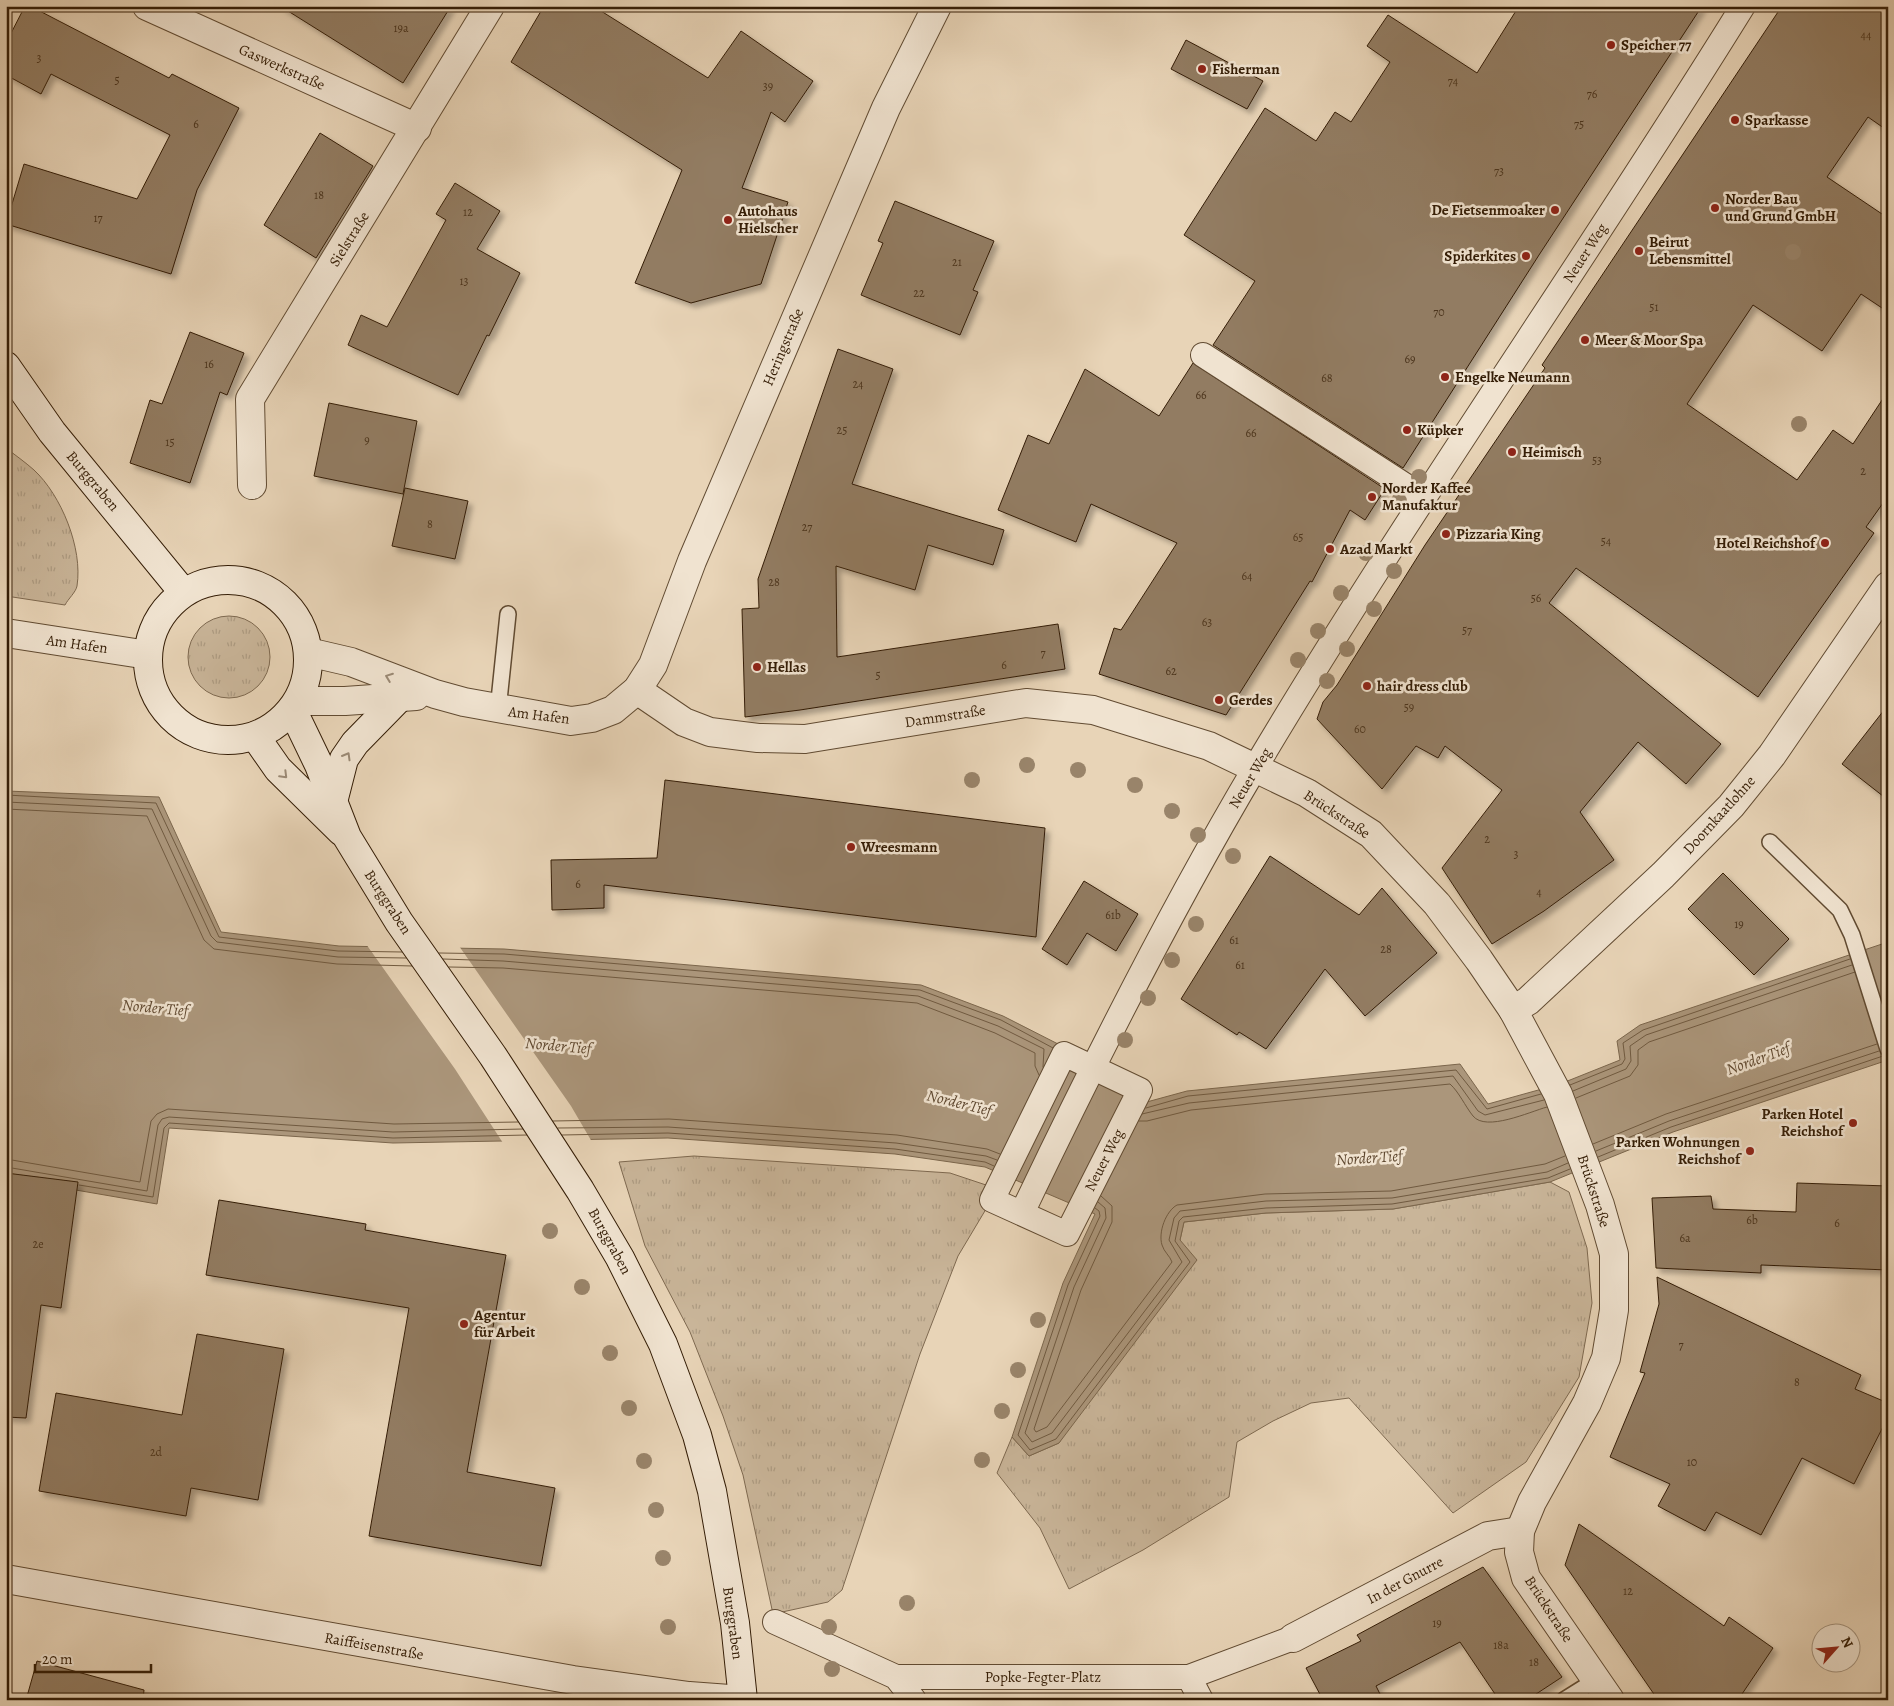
<svg xmlns="http://www.w3.org/2000/svg" width="1894" height="1706" viewBox="0 0 1894 1706" font-family="Alegreya,serif">
<style>
.grass{fill:url(#grass-tufts);stroke:#7e6950}
.water{fill:#ab967b;stroke:#7b664c}
.pier{fill:#e8d4b7}
.lines{fill:none;stroke-linecap:round;stroke-linejoin:round}
.shore{stroke:#705a40;stroke-width:1}
.building{fill:#927c62;stroke:#341d06;filter:url(#shadow)}
.service-casing{stroke:#614b32;stroke-width:18}
.pedestrian-casing{stroke:#614b32;stroke-width:26}
.minor-casing{stroke:#614b32;stroke-width:30}
.tertiary-casing{stroke:#614b32;stroke-width:30}
.secondary-casing{stroke:#341d06;stroke-width:30}
.service{stroke:#f0e3d0;stroke-width:15}
.pedestrian{stroke:#f0e3d0;stroke-width:24}
.minor{stroke:#f0e3d0;stroke-width:28}
.tertiary{stroke:#f0e3d0;stroke-width:28}
.secondary{stroke:#f0e3d0;stroke-width:28}
.tree{fill:#99846a}
.oneway{stroke:#9b8a75}
.poi-dot{fill:#8f2418;stroke:#f0e3d0;stroke-width:2}
.labels{text-anchor:middle;dominant-baseline:central;stroke-width:5;stroke-linejoin:round;paint-order:stroke}
.number-label{font-size:12px;fill:#4c351d}
.poi-label{font-size:15px;font-weight:bold;fill:#341d06;stroke:#f0e3d0;text-anchor:start}
.street-label{font-size:15px;fill:#341d06;stroke:#f0e3d0}
.water-label{font-size:16px;font-style:italic;fill:#5e472f;stroke:#f0e3d0}
</style>
<defs>
<pattern id="grass-tufts" width="24" height="20" patternUnits="userSpaceOnUse" patternTransform="scale(1.25)"><rect width="24" height="20" fill="#c9b599"/><path d="M3 7l-1-3M5 7V3M7 7l1-3M15 17l-1-3M17 17v-4M19 17l1-3" fill="none" stroke="#ad9b82"/></pattern>
<filter id="shadow"><feDropShadow dx="4.5" dy="4.5" stdDeviation="2.5" flood-color="#0004"/></filter>
</defs>
<rect width="100%" height="100%" fill="#e8d4b7"/>
<filter id="stains"><feTurbulence type="fractalNoise" baseFrequency=".004" numOctaves="4"/><feColorMatrix values="0 0 0 0 .2 0 0 0 0 .09 0 0 0 0 .02 0 0 0 .5 -.17"/></filter>
<radialGradient id="worn" r=".72"><stop offset=".6" stop-color="#630" stop-opacity="0"/><stop offset="1" stop-color="#630" stop-opacity=".3"/></radialGradient>
<!-- grass -->
<g class="grass">
<path d="M6,448c9,7 19,14 28,22 27,25 49,78 43,116 -1,6 -9,13 -12,19l-59,-9z"/>
<circle cx="229" cy="657" r="41"/>
<polygon points="694,1156 950,1173 998,1189 958,1256 920,1354 842,1590 828,1602 773,1614 743,1475 723,1416 690,1332 645,1246 619,1162"/>
<polygon points="1550,1182 1569,1192 1587,1248 1592,1303 1579,1377 1526,1462 1453,1513 1349,1398 1311,1403 1273,1421 1237,1442 1229,1497 1143,1550 1069,1589 1040,1528 997,1473 1012,1437 1029,1456 1059,1443 1180,1240 1184,1222 1266,1213 1393,1209"/>
</g>
<!-- water -->
<polygon class="water" points="6,791 159,797 221,932 339,946 504,949 921,985 1003,1016 1060,1045 1053,1063 1143,1103 1187,1091 1460,1064 1488,1104 1560,1084 1620,1060 1617,1041 1640,1025 1888,942 1888,1060 1673,1132 1550,1182 1393,1209 1266,1213 1184,1222 1180,1240 1197,1260 1059,1443 1029,1456 1012,1437 1063,1283 1095,1214 985,1167 895,1154 668,1138 393,1143 169,1128 157,1204 6,1178"/>
<!-- pier -->
<polygon class="pier" points="366,944 459,946 571,1106 592,1142 503,1143 455,1069"/>
<g class="lines">
<!-- shore -->
<g class="shore">
<polyline points="6,795 156,803 219,937 338,951 402,952"/>
<polyline points="6,802 152,809 211,936 217,942 338,957 406,958"/>
<polyline points="6,809 147,816 204,940 214,949 337,964 412,966"/>
<polyline points="439,953 504,954 920,990 1001,1020 1053,1048"/>
<polyline points="443,959 503,961 918,996 998,1026 1044,1049 1043,1067"/>
<polyline points="449,967 503,968 917,1003 995,1033 1035,1053 1035,1066 1039,1075"/>
<polyline points="1570,1085 1622,1064 1625,1059 1623,1043 1643,1030 1850,959"/>
<polyline points="1573,1091 1626,1069 1631,1061 1630,1046 1646,1035 1852,965"/>
<polyline points="1576,1098 1630,1076 1638,1065 1638,1050 1649,1042 1855,972"/>
<polyline points="1146,1108 1188,1096 1456,1070 1487,1109 1541,1094"/>
<polyline points="1142,1114 1189,1103 1453,1076 1478,1111 1485,1115 1544,1100"/>
<polyline points="553,1121 669,1119 897,1135 987,1149 1000,1154"/>
<path d="M1139,1121h8l44,-11 259,-26c9,8 15,22 23,32 13,16 56,-4 74,-9"/>
<polyline points="558,1128 668,1127 896,1143 986,1156 997,1160"/>
<polyline points="562,1135 668,1133 895,1149 985,1162 994,1166"/>
<polyline points="1593,1144 1666,1114 1877,1044"/>
<polyline points="1596,1151 1669,1121 1879,1051"/>
<polyline points="1598,1157 1671,1127 1883,1056"/>
<polyline points="6,1159 140,1182 151,1121 157,1114 168,1109 394,1124 518,1122"/>
<polyline points="6,1167 147,1191 158,1125 162,1119 169,1117 393,1132 523,1129"/>
<polyline points="79,1185 153,1197 164,1128 169,1123 393,1138 527,1135"/>
<path d="M1101,1196l11,10v16l-31,68 -47,139 2,3 11,-5 125,-165c-2,-6 -8,-10 -10,-17 -4,-13 4,-34 15,-40l88,-11 126,-3 154,-27 20,-8"/>
<polyline points="1098,1202 1105,1208 1106,1218 1074,1287 1025,1433 1032,1442 1052,1433 1182,1262 1169,1240 1174,1218 1180,1211 1266,1201 1392,1198 1547,1172 1568,1163"/>
<polyline points="1095,1208 1099,1211 1100,1216 1068,1285 1018,1435 1030,1450 1056,1439 1190,1262 1175,1241 1179,1221 1183,1217 1266,1208 1392,1204 1548,1178 1570,1169"/>
</g>
</g>
<!-- building -->
<g class="building">
<polygon points="25,6 30,6 169,78 172,74 239,108 197,190 171,274 6,224 24,164 137,199 170,135 51,74 41,94 6,75 6,43"/>
<polygon points="280,6 451,6 403,83"/>
<polygon points="544,6 593,6 708,78 741,31 813,81 785,122 771,112 742,188 788,202 761,284 691,303 635,283 682,170 511,62"/>
<polygon points="1519,6 1702,6 1539,255 1403,468 1213,345 1255,281 1184,235 1265,108 1316,141 1335,112 1351,122 1390,62 1367,46 1388,15 1477,73"/>
<polygon points="1782,6 1888,6 1888,131 1868,117 1827,177 1888,218 1888,312 1861,294 1822,351 1753,305 1687,404 1797,480 1833,430 1853,444 1888,391 1888,496 1866,527 1874,533 1758,697 1576,568 1549,603 1721,744 1686,784 1638,742 1580,812 1614,860 1544,911 1492,944 1442,868 1502,790 1445,746 1438,758 1416,746 1382,789 1317,719 1323,702 1337,685 1425,545 1545,368 1542,365"/>
<polygon points="1186,40 1263,81 1247,109 1171,69"/>
<polygon points="320,133 373,166 316,258 264,225"/>
<polygon points="455,183 500,211 477,249 520,273 489,336 487,335 458,395 348,345 361,315 387,327 446,220 436,214"/>
<polygon points="895,201 994,241 973,290 978,292 960,335 861,295 883,243 878,241"/>
<polygon points="190,332 244,353 227,395 220,392 190,483 130,463 150,400 162,404"/>
<polygon points="838,349 893,369 852,484 1004,530 993,565 928,545 915,590 836,566 837,657 1058,624 1065,669 800,710 745,717 742,609 759,608 758,579"/>
<polygon points="1193,363 1385,489 1365,520 1350,510 1312,582 1310,581 1226,715 1099,674 1114,628 1121,630 1177,543 1091,504 1076,542 998,510 1028,435 1049,444 1085,369 1159,416"/>
<polygon points="329,403 417,421 403,494 314,476"/>
<polygon points="405,488 468,501 455,559 392,546"/>
<polygon points="1888,705 1888,800 1842,764"/>
<polygon points="665,780 1045,828 1036,937 604,885 604,908 552,910 551,860 657,858"/>
<polygon points="1270,856 1359,915 1382,888 1437,953 1365,1016 1325,969 1266,1049 1239,1032 1237,1035 1181,999"/>
<polygon points="1723,873 1789,939 1754,975 1688,909"/>
<polygon points="1084,881 1138,914 1116,951 1087,933 1067,965 1042,949"/>
<polygon points="6,1173 78,1182 61,1308 41,1305 26,1418 6,1417"/>
<polygon points="1797,1183 1888,1186 1888,1270 1761,1265 1761,1273 1656,1268 1652,1198 1711,1196 1713,1209 1796,1212"/>
<polygon points="219,1200 366,1224 365,1230 506,1255 467,1472 555,1488 541,1566 369,1536 409,1308 206,1275"/>
<polygon points="1657,1277 1861,1375 1855,1389 1888,1403 1888,1417 1854,1484 1802,1458 1761,1535 1716,1512 1705,1531 1658,1506 1670,1484 1610,1457 1645,1373 1640,1372 1659,1304"/>
<polygon points="197,1334 284,1349 258,1500 191,1488 186,1516 39,1491 56,1393 182,1415"/>
<polygon points="1579,1524 1724,1626 1729,1617 1773,1648 1738,1700 1658,1700 1565,1565"/>
<polygon points="1483,1567 1562,1677 1527,1700 1499,1700 1460,1642 1376,1686 1383,1700 1323,1700 1306,1668 1361,1641 1357,1635"/>
<polygon points="37,1661 144,1690 143,1700 26,1700"/>
</g>
<g class="lines">
<!-- service casing -->
<g class="service-casing">
<g id="service">
<polyline points="498,710 508,614"/>
<polyline points="1770,842 1840,910 1852,935 1888,1049"/>
<polyline points="1564,1700 1596,1680"/>
</g>
</g>
<!-- pedestrian casing -->
<g class="pedestrian-casing">
<g id="pedestrian">
<polyline points="1203,355 1423,497"/>
<polygon points="1064,1054 1140,1090 1067,1234 992,1200"/>
<path d="M1022,1213c72,-151 147,-300 233,-445 154,-259 329,-505 488,-762"/>
<polyline points="775,1622 896,1677 914,1700"/>
<polyline points="896,1677 1189,1677 1293,1638"/>
<polyline points="1189,1677 1201,1700"/>
</g>
</g>
<!-- minor casing -->
<g class="minor-casing">
<g id="minor">
<polyline points="147,6 417,128"/>
<polyline points="252,485 250,399 490,6"/>
<polyline points="6,633 148,655"/>
<polyline points="637,690 684,722 710,732 758,738 805,739 1026,703 1093,710 1209,746 1307,793 1371,834 1437,904 1479,960 1513,1010 1558,1094 1600,1205 1614,1254 1614,1310 1606,1358 1587,1403 1532,1502 1520,1531 1519,1552 1526,1578 1610,1700"/>
<polyline points="1513,1010 1528,1001 1663,875 1731,806 1772,755 1888,586"/>
<polyline points="6,1579 573,1680 689,1696 743,1700"/>
<polyline points="1293,1638 1488,1536 1520,1531"/>
</g>
</g>
<!-- tertiary casing -->
<g class="tertiary-casing">
<g id="tertiary">
<polyline points="308,652 351,662 435,694 464,702 571,721 592,718 613,710 637,690 653,665 692,561 886,108 937,6"/>
<polyline points="298,701 345,701 416,696"/>
</g>
</g>
<!-- secondary casing -->
<g class="secondary-casing">
<g id="secondary">
<polyline points="6,366 52,432 183,592"/>
<circle cx="228" cy="660" r="80"/>
<polyline points="292,709 319,765 347,837 399,922 493,1056 580,1190 620,1258 663,1344 697,1435 712,1491 735,1623 743,1700"/>
<polyline points="255,736 278,769 341,831"/>
<polyline points="333,802 344,759 355,743 400,697"/>
</g>
</g>
<!-- service -->
<use href="#service" class="service"/>
<!-- pedestrian -->
<use href="#pedestrian" class="pedestrian"/>
<!-- minor -->
<use href="#minor" class="minor"/>
<!-- tertiary -->
<use href="#tertiary" class="tertiary"/>
<!-- secondary -->
<use href="#secondary" class="secondary"/>
</g>
<!-- trees -->
<g class="tree">
<circle cx="1793" cy="252" r="8"/>
<circle cx="1799" cy="424" r="8"/>
<circle cx="1419" cy="477" r="8"/>
<circle cx="1399" cy="501" r="8"/>
<circle cx="1366" cy="553" r="8"/>
<circle cx="1394" cy="571" r="8"/>
<circle cx="1341" cy="593" r="8"/>
<circle cx="1374" cy="609" r="8"/>
<circle cx="1318" cy="631" r="8"/>
<circle cx="1347" cy="649" r="8"/>
<circle cx="1298" cy="660" r="8"/>
<circle cx="1327" cy="681" r="8"/>
<circle cx="1027" cy="765" r="8"/>
<circle cx="1078" cy="770" r="8"/>
<circle cx="972" cy="780" r="8"/>
<circle cx="1135" cy="785" r="8"/>
<circle cx="1172" cy="811" r="8"/>
<circle cx="1198" cy="835" r="8"/>
<circle cx="1233" cy="856" r="8"/>
<circle cx="1196" cy="924" r="8"/>
<circle cx="1172" cy="960" r="8"/>
<circle cx="1148" cy="998" r="8"/>
<circle cx="1125" cy="1040" r="8"/>
<circle cx="550" cy="1231" r="8"/>
<circle cx="582" cy="1287" r="8"/>
<circle cx="1038" cy="1320" r="8"/>
<circle cx="610" cy="1353" r="8"/>
<circle cx="1018" cy="1370" r="8"/>
<circle cx="629" cy="1408" r="8"/>
<circle cx="1002" cy="1411" r="8"/>
<circle cx="982" cy="1460" r="8"/>
<circle cx="644" cy="1461" r="8"/>
<circle cx="656" cy="1510" r="8"/>
<circle cx="663" cy="1558" r="8"/>
<circle cx="907" cy="1603" r="8"/>
<circle cx="668" cy="1627" r="8"/>
<circle cx="829" cy="1627" r="8"/>
<circle cx="832" cy="1669" r="8"/>
</g>
<!-- one-way arrows -->
<defs><path id="oneway-chevron" d="M-2-3.5L2.5 0L-2 3.5" fill="none" stroke-width="1.6" stroke-linecap="round" stroke-linejoin="round" transform="scale(1.25)"/></defs>
<g class="oneway">
<use href="#oneway-chevron" transform="translate(389 677) rotate(-159)"/>
<use href="#oneway-chevron" transform="translate(347 756) rotate(-60)"/>
<use href="#oneway-chevron" transform="translate(284 775) rotate(45)"/>
</g>
<!-- markers -->
<g class="poi-dot">
<circle cx="1611" cy="45" r="5"/>
<circle cx="1202" cy="69" r="5"/>
<circle cx="1735" cy="120" r="5"/>
<circle cx="1715" cy="208" r="5"/>
<circle cx="1555" cy="210" r="5"/>
<circle cx="728" cy="220" r="5"/>
<circle cx="1639" cy="251" r="5"/>
<circle cx="1526" cy="256" r="5"/>
<circle cx="1585" cy="340" r="5"/>
<circle cx="1445" cy="377" r="5"/>
<circle cx="1407" cy="430" r="5"/>
<circle cx="1512" cy="452" r="5"/>
<circle cx="1372" cy="497" r="5"/>
<circle cx="1446" cy="534" r="5"/>
<circle cx="1825" cy="543" r="5"/>
<circle cx="1330" cy="549" r="5"/>
<circle cx="757" cy="667" r="5"/>
<circle cx="1367" cy="686" r="5"/>
<circle cx="1219" cy="700" r="5"/>
<circle cx="851" cy="847" r="5"/>
<circle cx="1853" cy="1123" r="5"/>
<circle cx="1750" cy="1151" r="5"/>
<circle cx="464" cy="1324" r="5"/>
</g>
<g class="labels">
<!-- number labels -->
<g class="number-label">
<text x="401" y="28">19a</text>
<text x="1866" y="35">44</text>
<text x="39" y="58">3</text>
<text x="117" y="80">5</text>
<text x="1453" y="81">74</text>
<text x="768" y="86">39</text>
<text x="1592" y="94">76</text>
<text x="196" y="124">6</text>
<text x="1579" y="124">75</text>
<text x="1499" y="171">73</text>
<text x="319" y="195">18</text>
<text x="468" y="212">12</text>
<text x="98" y="218">17</text>
<text x="957" y="262">21</text>
<text x="464" y="281">13</text>
<text x="919" y="293">22</text>
<text x="1654" y="307">51</text>
<text x="1439" y="312">70</text>
<text x="1410" y="359">69</text>
<text x="209" y="364">16</text>
<text x="1327" y="378">68</text>
<text x="858" y="384">24</text>
<text x="1201" y="395">66</text>
<text x="842" y="430">25</text>
<text x="1251" y="433">66</text>
<text x="367" y="440">9</text>
<text x="170" y="442">15</text>
<text x="1597" y="460">53</text>
<text x="1863" y="471">2</text>
<text x="430" y="524">8</text>
<text x="807" y="527">27</text>
<text x="1298" y="537">65</text>
<text x="1606" y="541">54</text>
<text x="1247" y="576">64</text>
<text x="774" y="582">28</text>
<text x="1536" y="598">56</text>
<text x="1207" y="622">63</text>
<text x="1467" y="630">57</text>
<text x="1043" y="653">7</text>
<text x="1004" y="665">6</text>
<text x="1171" y="671">62</text>
<text x="878" y="675">5</text>
<text x="1409" y="707">59</text>
<text x="1360" y="729">60</text>
<text x="1487" y="839">2</text>
<text x="1516" y="854">3</text>
<text x="578" y="884">6</text>
<text x="1539" y="892">4</text>
<text x="1113" y="915">61b</text>
<text x="1739" y="924">19</text>
<text x="1234" y="940">61</text>
<text x="1386" y="949">28</text>
<text x="1240" y="965">61</text>
<text x="1752" y="1220">6b</text>
<text x="1837" y="1223">6</text>
<text x="1685" y="1238">6a</text>
<text x="38" y="1244">2e</text>
<text x="1681" y="1345">7</text>
<text x="1797" y="1382">8</text>
<text x="156" y="1452">2d</text>
<text x="1692" y="1462">10</text>
<text x="1628" y="1591">12</text>
<text x="1437" y="1623">19</text>
<text x="1501" y="1645">18a</text>
<text x="1534" y="1662">18</text>
</g>
<!-- poi labels -->
<g class="poi-label">
<text x="1621" y="45">Speicher 77</text>
<text x="1212" y="69">Fisherman</text>
<text x="1745" y="120">Sparkasse</text>
<text x="1725" y="199">Norder Bau<tspan x="1725" dy="17">und Grund GmbH</tspan></text>
<text x="1545" y="210" text-anchor="end">De Fietsenmoaker</text>
<text x="738" y="211">Autohaus<tspan x="738" dy="17">Hielscher</tspan></text>
<text x="1649" y="242">Beirut<tspan x="1649" dy="17">Lebensmittel</tspan></text>
<text x="1516" y="256" text-anchor="end">Spiderkites</text>
<text x="1595" y="340">Meer &amp; Moor Spa</text>
<text x="1455" y="377">Engelke Neumann</text>
<text x="1417" y="430">Küpker</text>
<text x="1522" y="452">Heimisch</text>
<text x="1382" y="488">Norder Kaffee<tspan x="1382" dy="17">Manufaktur</tspan></text>
<text x="1456" y="534">Pizzaria King</text>
<text x="1815" y="543" text-anchor="end">Hotel Reichshof</text>
<text x="1340" y="549">Azad Markt</text>
<text x="767" y="667">Hellas</text>
<text x="1377" y="686">hair dress club</text>
<text x="1229" y="700">Gerdes</text>
<text x="861" y="847">Wreesmann</text>
<text x="1843" y="1114" text-anchor="end">Parken Hotel<tspan x="1843" dy="17">Reichshof</tspan></text>
<text x="1740" y="1142" text-anchor="end">Parken Wohnungen<tspan x="1740" dy="17">Reichshof</tspan></text>
<text x="474" y="1315">Agentur<tspan x="474" dy="17">für Arbeit</tspan></text>
</g>
<!-- street labels -->
<g class="street-label">
<text transform="translate(282 67) rotate(24)">Gaswerkstraße</text>
<text transform="translate(349 239) rotate(-58)">Sielstraße</text>
<text transform="translate(1585 253) rotate(-57)">Neuer Weg</text>
<text transform="translate(783 347) rotate(-67)">Heringstraße</text>
<text transform="translate(93 481) rotate(50)">Burggraben</text>
<text transform="translate(77 644) rotate(8)">Am Hafen</text>
<text transform="translate(539 715) rotate(7)">Am Hafen</text>
<text transform="translate(945 716) rotate(-9)">Dammstraße</text>
<text transform="translate(1250 778) rotate(-59)">Neuer Weg</text>
<text transform="translate(1337 814) rotate(33)">Brückstraße</text>
<text transform="translate(1719 815) rotate(-48)">Doornkaatlohne</text>
<text transform="translate(388 902) rotate(57)">Burggraben</text>
<text transform="translate(1104 1160) rotate(-63)">Neuer Weg</text>
<text transform="translate(1594 1191) rotate(72)">Brückstraße</text>
<text transform="translate(610 1241) rotate(61)">Burggraben</text>
<text transform="translate(1405 1580) rotate(-28)">In der Gnurre</text>
<text transform="translate(1549 1609) rotate(57)">Brückstraße</text>
<text transform="translate(733 1623) rotate(82)">Burggraben</text>
<text transform="translate(374 1646) rotate(10)">Raiffeisenstraße</text>
<text x="1043" y="1677">Popke-Fegter-Platz</text>
</g>
<!-- water labels -->
<g class="water-label">
<text transform="translate(155 1008) rotate(5)">Norder Tief</text>
<text transform="translate(558 1046) rotate(5)">Norder Tief</text>
<text transform="translate(1758 1059) rotate(-20)">Norder Tief</text>
<text transform="translate(959 1103) rotate(14)">Norder Tief</text>
<text transform="translate(1369 1158) rotate(-4)">Norder Tief</text>
</g>
</g>
<!-- margin -->
<rect width="1894" height="1706" fill="none" stroke="#e8d4b7" stroke-width="25"/>
<rect x="8" y="8" width="1879" height="1691" fill="none" stroke="#341d06" stroke-width="2.5"/>
<rect x="12" y="12" width="1869" height="1681" fill="none" stroke="#341d06"/>
<!-- north arrow -->
<g transform="translate(1836 1648) rotate(63)"><circle r="24" fill="#f0e3d0" stroke="#a5947f"/>
<path d="M0-4L9 19L0 12L-9 19Z" fill="#8f2418"/>
<text y="-8" font-size="14" font-weight="bold" text-anchor="middle" fill="#341d06">N</text>
</g>
<!-- scale -->
<path d="M35 1664v8h116v-8" fill="none" stroke="#341d06" stroke-width="2.5"/>
<text x="42" y="1664" font-size="15" fill="#341d06" stroke="#f0e3d0" stroke-width="4" paint-order="stroke">20 m</text>
<rect width="100%" height="100%" filter="url(#stains)"/>
<rect width="100%" height="100%" fill="url(#worn)"/>
</svg>
